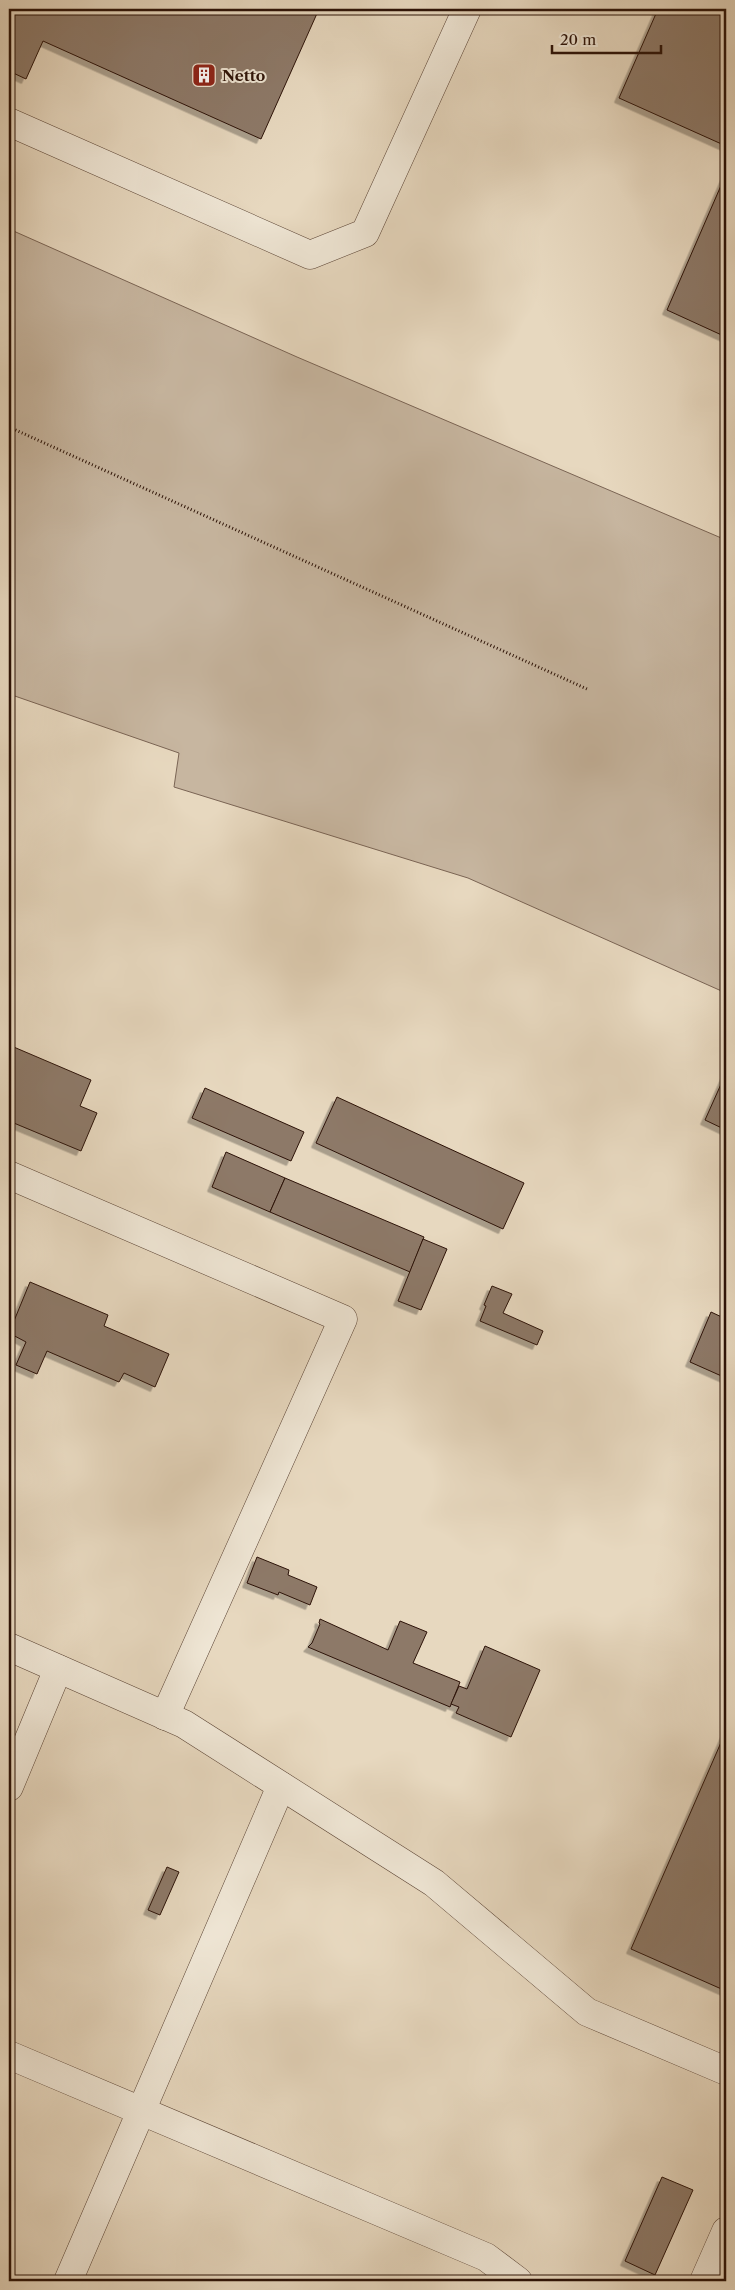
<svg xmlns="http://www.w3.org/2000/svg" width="735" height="2290" viewBox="0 0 735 2290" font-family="'Libre Caslon Text',serif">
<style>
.green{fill:#c7b6a0;stroke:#7a6454}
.building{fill:#8d7967;stroke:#2c1207;filter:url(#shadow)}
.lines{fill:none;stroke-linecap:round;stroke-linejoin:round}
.minor-casing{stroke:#5b4435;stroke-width:29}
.path{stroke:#2c1207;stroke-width:3;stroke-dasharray:1 2.5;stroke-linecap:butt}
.minor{stroke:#efe6d5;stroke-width:28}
.labels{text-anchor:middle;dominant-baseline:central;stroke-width:4;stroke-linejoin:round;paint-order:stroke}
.poi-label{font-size:15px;font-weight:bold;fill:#2c1207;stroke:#efe6d5;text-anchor:start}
</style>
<defs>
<filter id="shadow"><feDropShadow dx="-4.5" dy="4.5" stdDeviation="0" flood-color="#0004"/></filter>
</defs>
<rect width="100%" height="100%" fill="#e7d8bf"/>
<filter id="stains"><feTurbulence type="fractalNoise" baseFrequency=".004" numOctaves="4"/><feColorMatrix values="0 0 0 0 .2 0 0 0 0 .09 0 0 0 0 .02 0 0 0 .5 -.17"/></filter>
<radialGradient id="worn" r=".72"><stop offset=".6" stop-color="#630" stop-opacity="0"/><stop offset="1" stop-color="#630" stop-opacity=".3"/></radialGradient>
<!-- green -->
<polygon class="green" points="9,229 297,357 726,540 726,993 468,878 174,787 179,753 9,694"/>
<!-- building -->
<g class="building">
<polygon points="9,9 319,9 261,139 43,41 26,79 9,71"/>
<polygon points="658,9 726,9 726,146 619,98"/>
<polygon points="726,174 726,337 667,310"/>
<polygon points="9,1045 91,1080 80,1106 97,1113 81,1151 9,1121"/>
<polygon points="726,1073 726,1130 705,1120"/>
<polygon points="205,1088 304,1132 291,1161 192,1118"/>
<polygon points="337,1097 524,1183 503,1229 316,1143"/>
<polygon points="226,1152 285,1178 270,1212 212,1187"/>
<polygon points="285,1178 424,1237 410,1272 270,1212"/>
<polygon points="423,1239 447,1249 421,1310 398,1301"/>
<polygon points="30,1282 108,1315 104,1326 169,1354 155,1387 124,1373 119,1382 47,1351 37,1374 16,1365 26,1342 9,1333"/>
<polygon points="492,1286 512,1294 503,1313 543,1331 537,1345 480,1321 486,1306 484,1305"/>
<polygon points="711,1312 726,1319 726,1378 690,1362"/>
<polygon points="257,1557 289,1570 288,1575 317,1587 310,1605 279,1592 278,1595 247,1583"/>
<polygon points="320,1619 388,1650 400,1621 427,1632 413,1663 460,1682 450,1707 308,1647 312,1643 320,1624 319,1623"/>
<polygon points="485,1646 540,1670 511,1737 456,1713 459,1707 451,1704 459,1686 467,1689"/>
<polygon points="726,1731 726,1991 631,1949"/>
<polygon points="167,1867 179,1872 160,1915 148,1910"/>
<polygon points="662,2177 693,2190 655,2275 625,2261"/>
</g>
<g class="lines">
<!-- minor casing -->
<g class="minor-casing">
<g id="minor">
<polyline points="9,122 310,255 365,233 467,9"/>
<polyline points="9,1175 343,1319 165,1716"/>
<polyline points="9,1647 184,1724 434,1883 587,2012 726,2071"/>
<polyline points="9,1787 58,1669"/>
<polyline points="9,2055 486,2257 518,2281"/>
<polyline points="68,2281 281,1786"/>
<polyline points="704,2281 726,2231"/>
</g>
</g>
<!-- path -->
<polyline class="path" points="9,427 587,689"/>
<!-- minor -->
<use href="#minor" class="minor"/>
</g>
<!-- icons -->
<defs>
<g id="building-square" transform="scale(1.25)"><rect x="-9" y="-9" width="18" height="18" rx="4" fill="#8f2418" stroke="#efe6d5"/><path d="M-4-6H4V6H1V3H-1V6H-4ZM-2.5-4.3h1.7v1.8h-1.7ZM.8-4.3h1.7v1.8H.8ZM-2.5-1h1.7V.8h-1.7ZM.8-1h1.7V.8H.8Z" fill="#fff"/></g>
</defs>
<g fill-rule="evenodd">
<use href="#building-square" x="204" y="75"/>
</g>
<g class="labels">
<!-- poi labels -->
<g class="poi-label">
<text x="222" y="75">Netto</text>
</g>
</g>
<!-- margin -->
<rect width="735" height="2290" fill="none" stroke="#e7d8bf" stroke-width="30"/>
<rect x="10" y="10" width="715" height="2270" fill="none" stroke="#2c1207" stroke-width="2.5"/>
<rect x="15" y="15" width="705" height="2260" fill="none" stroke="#2c1207"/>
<!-- scale -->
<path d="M552 45v8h109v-8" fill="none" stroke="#2c1207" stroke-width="2.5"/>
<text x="560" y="45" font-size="15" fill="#2c1207" stroke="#efe6d5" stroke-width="4" paint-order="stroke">20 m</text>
<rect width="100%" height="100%" filter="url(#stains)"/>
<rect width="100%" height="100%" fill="url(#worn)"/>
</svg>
